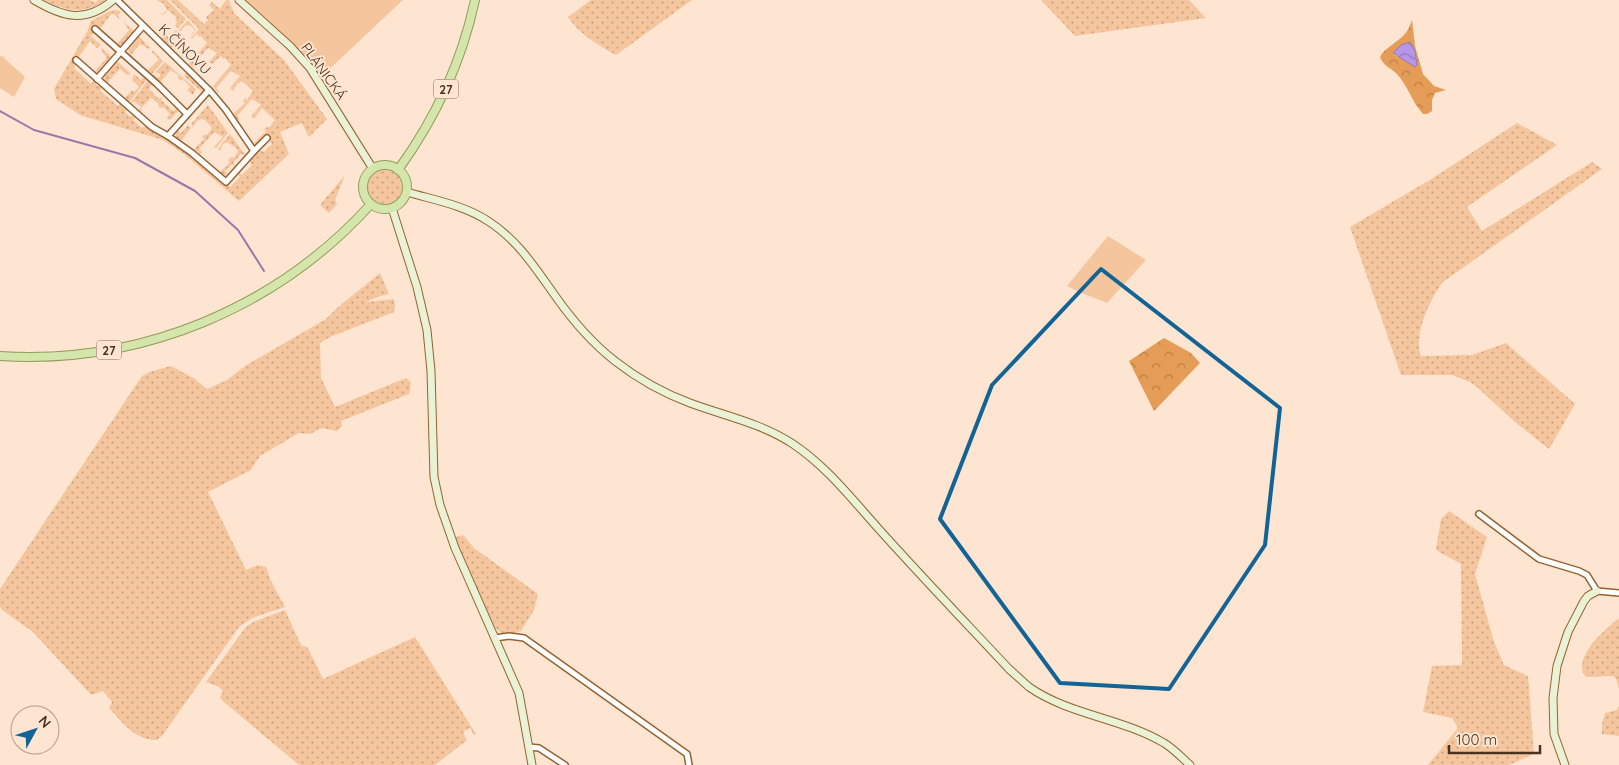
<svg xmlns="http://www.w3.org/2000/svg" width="1619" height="765" viewBox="0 0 1619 765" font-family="Quicksand,sans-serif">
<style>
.grass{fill:url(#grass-dots)}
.forest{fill:url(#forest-crowns);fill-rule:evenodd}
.garden{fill:#f5c69e}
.water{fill:url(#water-waves);stroke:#9678ab}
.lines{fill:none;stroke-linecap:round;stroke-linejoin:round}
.stream{stroke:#9678ab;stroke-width:2}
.street-casing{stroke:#956231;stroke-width:8}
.secondary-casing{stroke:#956231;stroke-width:9}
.primary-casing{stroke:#929c57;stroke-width:10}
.street{stroke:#fff;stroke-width:5}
.secondary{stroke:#eaf2d6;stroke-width:7}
.primary{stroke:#d5e6ad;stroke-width:8}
.marked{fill:none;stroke:#136496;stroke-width:4;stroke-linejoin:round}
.labels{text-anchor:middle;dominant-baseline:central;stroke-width:4;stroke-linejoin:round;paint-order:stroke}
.shield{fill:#fde5d1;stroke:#806854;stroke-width:1}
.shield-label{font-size:12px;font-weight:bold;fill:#4a331e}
.street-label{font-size:14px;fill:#4a331e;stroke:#fde5d1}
</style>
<defs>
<pattern id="grass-dots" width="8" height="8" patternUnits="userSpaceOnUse" patternTransform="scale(1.25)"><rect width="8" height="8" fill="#f5c69e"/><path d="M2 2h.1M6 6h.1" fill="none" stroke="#c8a180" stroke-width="1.8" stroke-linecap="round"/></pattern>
<pattern id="forest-crowns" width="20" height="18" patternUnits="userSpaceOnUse" patternTransform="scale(1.25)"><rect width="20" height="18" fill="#e49c57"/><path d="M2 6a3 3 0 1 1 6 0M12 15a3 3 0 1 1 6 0" fill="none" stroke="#bb8047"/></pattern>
<pattern id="water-waves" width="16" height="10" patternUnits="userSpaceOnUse" patternTransform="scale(1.25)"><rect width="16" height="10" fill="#b795e7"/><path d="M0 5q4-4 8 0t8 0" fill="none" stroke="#977abb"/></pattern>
</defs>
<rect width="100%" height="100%" fill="#fde5d1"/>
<!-- grass -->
<g class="grass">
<path d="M44,0h46l5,3 3,-3h7c-20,15 -40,11 -61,0z"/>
<polygon points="157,0 167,0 186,19 178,28 175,26 177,22 175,20 177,18 168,10 163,15 159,12 163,14 167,9 164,6 164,4"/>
<path d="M170,0h8l26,24 4,-4 -2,-3 8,-7 -5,-5 3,-3 8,7 6,-9h3l5,13 50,47 43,59 -18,18 -7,-14 -22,9 9,22 -50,47 -55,-47 -21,-14 -83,-25 -24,-16 -2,-10 33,-57 4,-11c10,-4 21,-15 30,-9l-3,4 3,4 -9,-7 -12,16 -4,-2 -3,4 1,1 -3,4 10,9 -4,3 -7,-7 -15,21 1,3 -2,3 17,16 3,-3 4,5 2,-2 2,3 -2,4 18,15 3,-3 6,5 -2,4 5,5 4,-3 2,3 -3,3 9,8 4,-3c10,9 22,14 33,21 16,12 31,26 46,39l2,-1 3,3 10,-10 -3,-4 1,-1 4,3 10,-10 -3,-4 11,-11 4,2 8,-8 -6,-8 -10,9 -2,-2 12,-12 -2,-2 3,-2 2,1 6,-8 -13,-12 -8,11 -3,-3 10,-11 -9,-6 -15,17 2,3 -1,3 -5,-8 12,-11 -2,-2 2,-3 2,2 6,-9 -11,-10 -5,3 -4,7 -3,-3 10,-12 -9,-5 -15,17 3,3 -1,2 -5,-7 18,-21 -6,-7 -2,1 -2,-3 -9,8 -3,-2 8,-9 -9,-5 -15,17 2,5 -6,-6 18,-21 -6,-7 -2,1 -2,-3 -5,5 -1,-1 8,-9z"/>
<path d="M591,0h101l-76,55c-17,-9 -38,-22 -48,-38z"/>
<polygon points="1041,0 1189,0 1206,18 1075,36"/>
<polygon points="188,20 196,30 187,41 195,30 191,26 186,25 171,42 173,46 170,49 170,46 161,39 165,34 169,37 176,30 178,31"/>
<polygon points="123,21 135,32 123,45 120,46 117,44 129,30"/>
<polygon points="139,36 150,48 149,49 140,44 130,56 128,49"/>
<polygon points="102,48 113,58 98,74 97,74 95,71 107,58 101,50"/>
<polygon points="153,50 163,61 150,76 151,72 147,71 159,59 152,52"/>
<polygon points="117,61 131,74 127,75 120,69 107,83 104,80 105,75"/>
<polygon points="165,62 196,89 193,95 187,90 190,87 183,79 181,81 178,78 179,76 171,70 161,81 162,82 160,85 151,77 154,74 157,78 160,77 160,74 155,72"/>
<polygon points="187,72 202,85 203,93 184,76"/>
<polygon points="134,74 141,80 144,77 147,79 129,103 125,98 132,90 134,92 139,87 132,80"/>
<polygon points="148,80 152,84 149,89 159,99 163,96 161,100 173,111 177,108 179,110 170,120 167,118 170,114 163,107 161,108 158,106 159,104 151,98 141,108 142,110 140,112 138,111 141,107 134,101 130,104"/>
<polygon points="208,105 228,133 216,148 214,147 223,137 214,132 199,149 202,152 199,156 198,154 199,152 197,151 195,152 193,150 204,139 202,137 205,134 207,135 212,128 205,120 201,119 197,121 193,127 191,124"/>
<path d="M1517,123l40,22 -90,62 15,24 110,-69 10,7 -159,113c-13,16 -30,54 -22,74l51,-1 34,-12 69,61 -26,45 -34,-27 -37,-34 -8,-6 -18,-7h-51l-51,-148 83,-49z"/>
<polygon points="188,125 191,128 181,141 176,137 176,132 178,131 181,133"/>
<polygon points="230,134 246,156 241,154 233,163 236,166 235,167 232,164 225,171 228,174 223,176 220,172 230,162 228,160 231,157 234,158 238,151 236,148 227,142 223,144 220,151 218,149"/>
<circle cx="385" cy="187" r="17"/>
<polygon points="345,175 335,200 337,204 329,213 320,205"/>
<path d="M380,273l9,21 -12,3 -11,5 28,-3 1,8 -1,5 -64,25 -10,6 1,35 14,29 71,-29 5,4 -2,12 -68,27 1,5 -5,5 -15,-3 -12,6 -11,-1 -39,23 -9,14 -43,22 38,78 12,-5 8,2 4,12 15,28 -33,11 -13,9 -77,109 -5,4c-21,1 -35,-18 -48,-32l3,-6 -9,-11 -12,4 -58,-63 -31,-22 -2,-3v-18l142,-213 7,-4 22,-6 24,13 12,10 20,-9 18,-14 81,-47 11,-11z"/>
<polygon points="1449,511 1487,537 1475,574 1494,642 1504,665 1528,676 1534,754 1509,765 1428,765 1458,728 1452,718 1423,712 1432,666 1462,665 1461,564 1436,550 1441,519"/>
<path d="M463,535l11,13 64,46 -4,16 -13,21c-9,3 -17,5 -25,-2l-43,-91z"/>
<polygon points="285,610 301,645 308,648 323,679 415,637 476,734 474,735 470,728 463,732 467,740 435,765 299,765 224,702 220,698 223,691 219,687 206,682 245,628 253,622"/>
<path d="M1619,618v71l-3,-10 -3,-3 -24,1 -4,-1c-13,-20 21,-47 34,-58z"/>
<polygon points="1619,706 1619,736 1602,734 1602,724 1605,713 1617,710"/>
</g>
<!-- forest -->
<g class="forest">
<path d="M1412,20l3,26 8,28 11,12 12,4 -11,3 -3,7v11l-5,3h-4c-11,-12 -15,-28 -26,-40 -6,-6 -14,-8 -17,-17 4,-9 17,-14 24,-22 4,-4 6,-10 8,-15zM1415,51l2,14 -23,-10z"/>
<polygon points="1164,338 1191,353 1200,363 1154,411 1129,361"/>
</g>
<!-- garden -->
<g class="garden">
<polygon points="242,0 403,0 321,77 300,50"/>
<polygon points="0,55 2,57 4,56 5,59 25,77 14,97 0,88"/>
<polygon points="1108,236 1146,260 1107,303 1079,292 1067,286"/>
</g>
<!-- water -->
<polygon class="water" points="1410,42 1415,51 1417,65 1415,67 1393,53 1401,45"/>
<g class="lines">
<!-- stream -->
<polyline class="stream" points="0,111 34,130 135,158 195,191 238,230 264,271"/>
<!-- street casing -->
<g class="street-casing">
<g id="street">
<polyline points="117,0 210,91 226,110 254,151 267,138"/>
<polyline points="95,29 157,84 187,114"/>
<polyline points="76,60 152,127 168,136 209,90"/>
<polyline points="97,79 143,26"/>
<polyline points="168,136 192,153 226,182 254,151"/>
<polyline points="1479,514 1539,559 1579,571 1587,575 1597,591 1619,593"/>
<polyline points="495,638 509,636 524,638 687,754 689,765"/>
<polyline points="529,747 539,748 565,765"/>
</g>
</g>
<!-- secondary casing -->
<g class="secondary-casing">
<g id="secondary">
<path d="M34,0c29,17 51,24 79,0"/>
<polyline points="239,0 290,46 310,68 373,169"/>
<path d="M407,192c27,8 57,13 81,29 30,19 48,48 68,76 17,24 36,46 59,64 23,18 48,32 75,42 35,13 71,20 103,41 33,22 58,54 84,83 43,48 88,95 132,142 7,6 13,12 20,18 40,28 93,31 135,56 9,5 18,15 26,22"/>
<polyline points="392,208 417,287 427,330 431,371 434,477 440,505 455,548 519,693 532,765"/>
<polyline points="1565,765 1554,734 1553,698 1557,666 1568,632 1584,601 1588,596 1597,591"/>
</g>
</g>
<!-- primary casing -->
<g class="primary-casing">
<g id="primary">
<circle cx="385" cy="187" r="22"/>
<path d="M398,170c37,-51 64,-109 77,-170"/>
<path d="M0,356c141,9 277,-48 371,-152"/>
</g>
</g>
<!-- street -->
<use href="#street" class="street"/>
<!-- secondary -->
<use href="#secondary" class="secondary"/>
<!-- primary -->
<use href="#primary" class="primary"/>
</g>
<!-- marked area -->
<path class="marked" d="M1101,269l179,139 -15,137 -96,144 -109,-6 -120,-164 52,-134z"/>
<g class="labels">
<!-- shield labels -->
<g class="shield">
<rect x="433.5" y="79.5" width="25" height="19" rx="4"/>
<rect x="96.5" y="340.5" width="25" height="19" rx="4"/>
</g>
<g class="shield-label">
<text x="446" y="89">27</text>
<text x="109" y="350">27</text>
</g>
<!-- street labels -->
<g class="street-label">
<text transform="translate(185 49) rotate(44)">K ČÍNOVU</text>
<text transform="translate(324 71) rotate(54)">PLÁNICKÁ</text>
</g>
</g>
<!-- north arrow -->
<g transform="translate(35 730) rotate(50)"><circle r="24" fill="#fde5d1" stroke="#b59e89"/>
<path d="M0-4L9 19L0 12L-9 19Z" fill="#136496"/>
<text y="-8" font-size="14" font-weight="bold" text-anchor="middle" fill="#4a331e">N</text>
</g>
<!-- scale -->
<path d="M1449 745v8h91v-8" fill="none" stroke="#4a331e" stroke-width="2.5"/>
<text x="1456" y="745" font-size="15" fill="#4a331e" stroke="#fde5d1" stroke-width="4" paint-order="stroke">100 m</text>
</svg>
